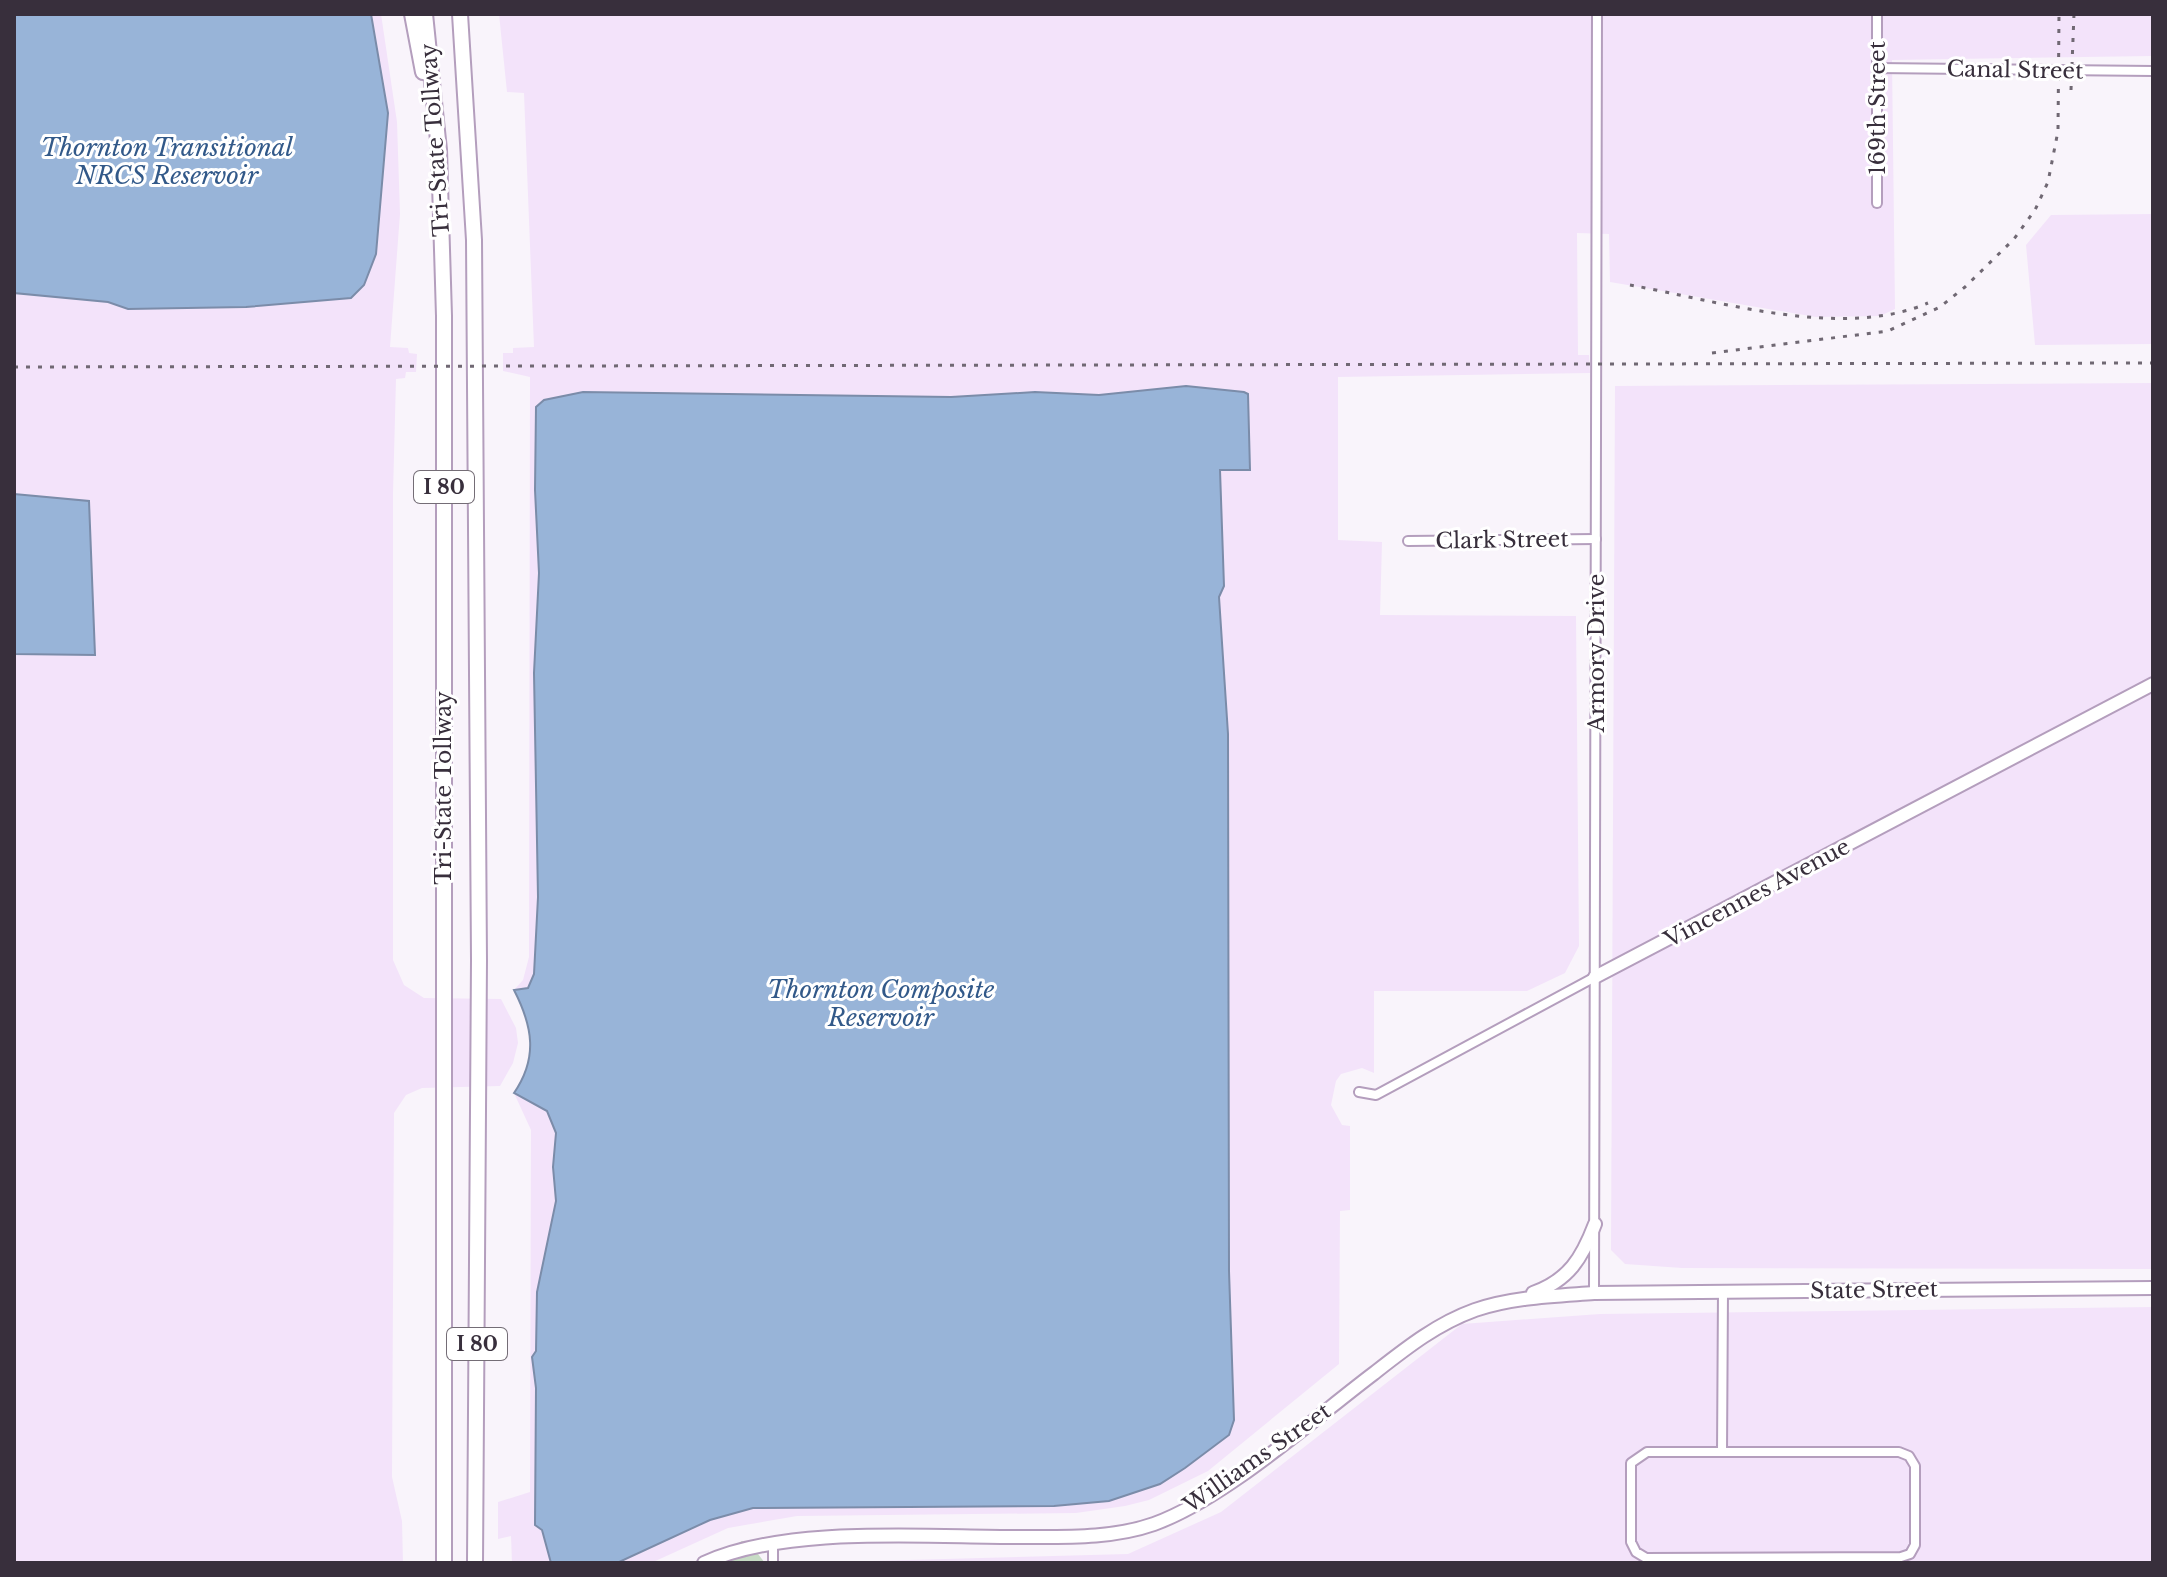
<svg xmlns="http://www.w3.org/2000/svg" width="2167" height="1577" viewBox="0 0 2167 1577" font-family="'Libre Baskerville',serif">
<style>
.built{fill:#f3e3fa}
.green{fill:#c7dcc5}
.water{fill:#98b4d8;stroke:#7b8ca9;stroke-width:2}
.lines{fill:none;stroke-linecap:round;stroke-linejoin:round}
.street-casing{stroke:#b49ebd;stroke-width:12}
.secondary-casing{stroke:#b49ebd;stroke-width:16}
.highway-casing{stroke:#b49ebd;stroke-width:18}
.street{stroke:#fff;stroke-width:8}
.secondary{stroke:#fff;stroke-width:12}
.highway{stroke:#fff;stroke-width:14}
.rail{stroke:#706873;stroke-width:3;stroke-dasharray:4 8;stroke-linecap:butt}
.labels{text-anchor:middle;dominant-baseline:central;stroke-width:6;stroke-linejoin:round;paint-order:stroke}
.shield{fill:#fff;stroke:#746d76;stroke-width:2}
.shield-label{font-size:20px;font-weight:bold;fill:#382f3c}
.street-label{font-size:22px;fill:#382f3c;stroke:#fff}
.water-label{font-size:24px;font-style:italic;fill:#325989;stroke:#fff}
</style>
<rect width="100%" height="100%" fill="#f9f4fb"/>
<!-- built -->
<g class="built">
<polygon points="14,14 381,14 397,122 400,214 390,347 408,348 409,353 417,354 416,372 406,372 405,378 396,379 393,493 393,960 404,985 424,998 501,999 516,1028 518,1043 513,1063 500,1086 422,1088 406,1095 394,1113 392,1477 402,1521 403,1563 14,1563"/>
<polygon points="499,14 2153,14 2153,56 1892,60 1895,309 1880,316 1816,317 1610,282 1609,234 1577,233 1578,355 1589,355 1590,373 1338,377 1338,540 1382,542 1380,615 1576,616 1579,946 1565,973 1527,991 1374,991 1374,1073 1362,1068 1341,1074 1336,1081 1331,1105 1342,1125 1350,1126 1350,1210 1340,1211 1339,1364 1208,1471 1149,1500 1125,1506 1076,1513 797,1516 728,1528 651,1563 512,1563 511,1536 498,1539 498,1502 530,1492 531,1130 514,1093 530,1062 532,1043 527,1016 514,990 523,980 529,957 530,377 503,371 503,353 513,353 513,348 534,347 524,93 507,92"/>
<polygon points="2153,214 2153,344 2035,345 2026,245 2051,215"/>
<polygon points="2153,383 2153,1269 1682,1268 1625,1264 1611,1250 1615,386"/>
<polygon points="2153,1307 2153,1563 799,1563 1128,1554 1221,1512 1462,1324 1600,1314"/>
</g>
<!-- green -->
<polygon class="green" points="742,1541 751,1545 765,1563 704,1563"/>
<!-- water -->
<g class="water">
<polygon points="14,14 371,14 388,113 376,254 364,285 351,298 246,307 128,309 108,302 14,293"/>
<path d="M1186,386l58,6 4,2 2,76h-30l4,116 -5,11 9,137 1,537 5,149 -5,15 -44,33 -25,16 -51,17 -55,5 -301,2 -43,12 -93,43h-66l-9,-33 -7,-5 1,-137 -4,-31 4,-6 1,-59 19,-91 -3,-34 3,-34 -9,-22 -33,-18c24,-35 19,-66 0,-103l14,-2 6,-14 4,-77 -4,-224 5,-100 -4,-83 1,-83 8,-7 39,-8 368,5 84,-5 64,3z"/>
<polygon points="14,494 89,501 95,655 14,654"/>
</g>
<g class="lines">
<!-- street casing -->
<g class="street-casing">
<g id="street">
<polyline points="1877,14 1877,203"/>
<polyline points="1877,68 2153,71"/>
<polyline points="1408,541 1596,539"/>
<polyline points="1359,1092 1376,1095 1595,977"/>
<polyline points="1594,1293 1597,14"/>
<polyline points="1722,1452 1899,1452 1909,1456 1915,1466 1915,1545 1910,1554 1901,1557 1646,1558 1636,1552 1631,1542 1631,1463 1647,1452 1722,1452 1723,1291"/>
<polyline points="773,1542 773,1563"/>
</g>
</g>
<!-- secondary casing -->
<g class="secondary-casing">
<g id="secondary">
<polyline points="1595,977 2153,684"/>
<path d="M1533,1293c36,-13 49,-35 62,-69"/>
<path d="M704,1563c85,-39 229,-25 324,-26 42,0 86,1 126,-13 71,-26 157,-103 219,-150 32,-25 63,-50 102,-64 39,-13 79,-14 119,-17l559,-5"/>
</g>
</g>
<!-- highway casing -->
<g class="highway-casing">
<g id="highway">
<polyline points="412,14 423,72"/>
<polyline points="425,14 439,150 444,316 444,1563"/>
<polyline points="460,14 474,240 479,960 475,1563"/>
</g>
</g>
<!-- street -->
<use href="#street" class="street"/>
<!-- secondary -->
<use href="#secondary" class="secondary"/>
<!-- highway -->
<use href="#highway" class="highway"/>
<!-- rail -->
<g class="rail">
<polyline points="2071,90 2074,14"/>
<path d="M1630,285c89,16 212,55 298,18"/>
<polyline points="1712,353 1888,331 1940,307 1965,287 2014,239 2035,210 2048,182 2058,131 2059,14"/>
<polyline points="14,367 2153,363"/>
</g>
</g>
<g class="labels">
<!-- shield labels -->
<g class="shield">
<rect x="414" y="471" width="60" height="32" rx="6"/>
<rect x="447" y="1328" width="60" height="32" rx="6"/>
</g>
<g class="shield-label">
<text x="444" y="487">I 80</text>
<text x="477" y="1344">I 80</text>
</g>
<!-- street labels -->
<g class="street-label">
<text transform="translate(2015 70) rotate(1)">Canal Street</text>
<text transform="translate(1877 108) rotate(-90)">169th Street</text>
<text transform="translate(435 140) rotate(-94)">Tri-State Tollway</text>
<text transform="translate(1502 540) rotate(-1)">Clark Street</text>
<text transform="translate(1596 653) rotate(-90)">Armory Drive</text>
<text transform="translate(443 788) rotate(-90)">Tri-State Tollway</text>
<text transform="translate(1757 893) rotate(-28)">Vincennes Avenue</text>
<text transform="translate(1874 1290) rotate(-1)">State Street</text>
<text transform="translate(1257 1458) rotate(-35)">Williams Street</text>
</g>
<!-- water labels -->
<g class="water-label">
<text x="167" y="147">Thornton Transitional<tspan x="167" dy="28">NRCS Reservoir</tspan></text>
<text x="881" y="989">Thornton Composite<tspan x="881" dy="28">Reservoir</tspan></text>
</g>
</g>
<!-- border -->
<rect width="2167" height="1577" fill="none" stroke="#382f3c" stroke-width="32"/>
</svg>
